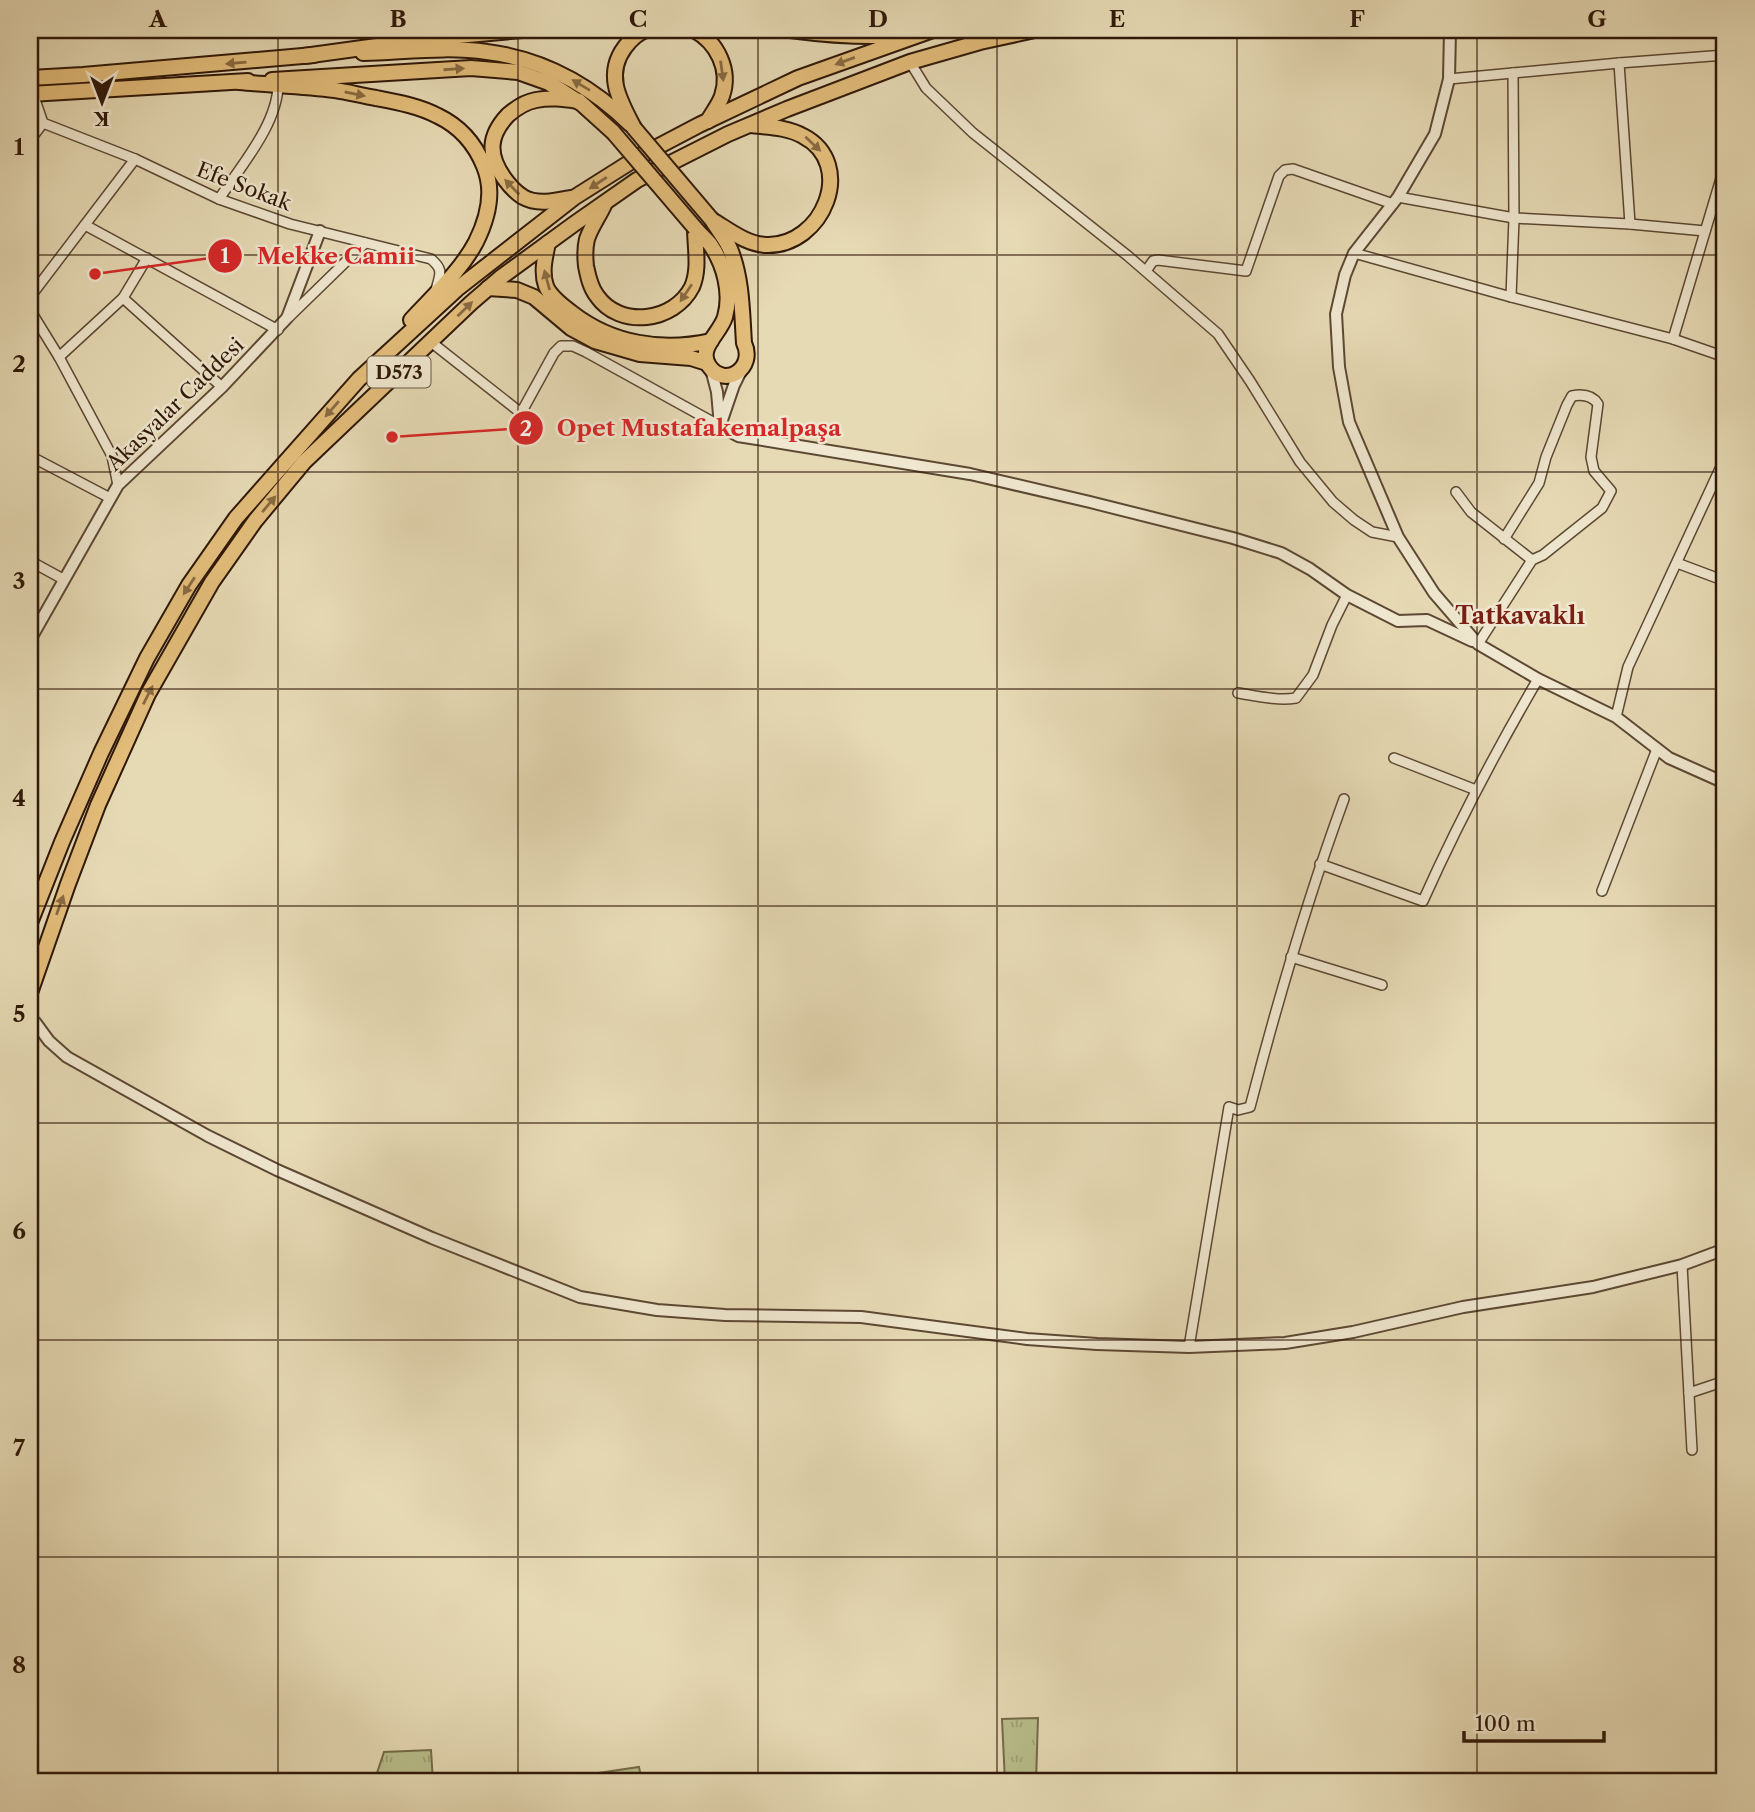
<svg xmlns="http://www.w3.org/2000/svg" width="1755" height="1812" viewBox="0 0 1755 1812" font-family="'Libre Caslon Text',serif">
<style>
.grass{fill:url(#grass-tufts);stroke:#746b4a;stroke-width:2}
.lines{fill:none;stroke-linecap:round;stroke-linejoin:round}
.minor-casing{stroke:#5d4833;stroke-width:12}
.tertiary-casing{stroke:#5d4833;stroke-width:14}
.primary-casing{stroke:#2f1808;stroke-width:18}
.trunk-casing{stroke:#2f1808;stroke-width:18}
.minor{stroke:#efe7cf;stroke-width:9}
.tertiary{stroke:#efe7cf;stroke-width:10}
.primary{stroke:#e3bd7a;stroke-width:14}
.trunk{stroke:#e3bd7a;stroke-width:14}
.primary-bridge-casing{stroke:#2f1808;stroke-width:18;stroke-linecap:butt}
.primary-bridge{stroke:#e3bd7a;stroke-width:14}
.oneway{fill:#896a41}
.grid{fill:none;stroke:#2f1808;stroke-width:2;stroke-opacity:0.55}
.labels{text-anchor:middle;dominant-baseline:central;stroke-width:5;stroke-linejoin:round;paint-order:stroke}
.shield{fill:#efe7cf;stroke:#695644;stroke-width:2}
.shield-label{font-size:19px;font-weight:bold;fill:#2f1808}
.street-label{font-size:21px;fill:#2f1808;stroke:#efe7cf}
.quarter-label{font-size:24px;font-weight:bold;fill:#7a1f14;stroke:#efe7cf}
.leader{fill:none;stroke:#d62828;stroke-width:2.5}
.callout-dot{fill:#d62828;stroke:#efe7cf;stroke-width:2.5}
.mark-label{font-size:21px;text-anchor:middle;font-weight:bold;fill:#fff}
.callout-label{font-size:23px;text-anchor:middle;font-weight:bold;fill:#d62828;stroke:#efe7cf;stroke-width:5;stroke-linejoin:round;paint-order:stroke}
.neatline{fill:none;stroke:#2f1808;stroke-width:2.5}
.grid-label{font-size:23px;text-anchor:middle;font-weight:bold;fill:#2f1808}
</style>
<defs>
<pattern id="grass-tufts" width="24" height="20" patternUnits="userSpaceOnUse" patternTransform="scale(1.75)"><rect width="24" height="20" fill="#b8be8b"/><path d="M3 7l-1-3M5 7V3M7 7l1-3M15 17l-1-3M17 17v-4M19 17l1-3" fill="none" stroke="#9ea376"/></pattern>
</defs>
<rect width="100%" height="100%" fill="#e6dab5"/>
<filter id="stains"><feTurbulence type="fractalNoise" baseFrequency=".00286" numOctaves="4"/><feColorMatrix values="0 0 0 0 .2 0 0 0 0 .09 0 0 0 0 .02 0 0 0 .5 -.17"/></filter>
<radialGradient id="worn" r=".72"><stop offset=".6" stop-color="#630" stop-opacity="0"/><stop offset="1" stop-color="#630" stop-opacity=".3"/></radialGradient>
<!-- grass -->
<g class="grass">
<polygon points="1038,1718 1036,1782 1005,1782 1002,1719"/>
<polygon points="431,1750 433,1782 374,1782 384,1752"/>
<polygon points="639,1767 642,1782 538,1782"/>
</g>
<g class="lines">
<!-- minor casing -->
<g class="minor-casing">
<g id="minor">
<polyline points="910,62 926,88 973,133 1128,256 1218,334 1250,381 1300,462 1333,502 1354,520 1372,532 1398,537"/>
<polyline points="1619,63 1630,224"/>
<polyline points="1449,79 1619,63 1725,55"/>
<path d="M33,94l10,29 92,36 84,40 71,25 141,35c13,11 9,15 5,31"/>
<polyline points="30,140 43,123"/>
<polyline points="1398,197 1514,218 1630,224 1705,231"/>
<path d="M219,199c22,-33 61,-78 59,-118"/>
<polyline points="85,225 278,330"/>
<polyline points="1354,253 1511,297 1673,339 1725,357"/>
<polyline points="1146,271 1153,261 1158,260 1246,271 1279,176 1285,170 1293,169 1393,204"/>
<polyline points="30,297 135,159"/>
<polyline points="1511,297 1514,218 1513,73"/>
<polyline points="123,298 222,387"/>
<polyline points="30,310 59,357 112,456 118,485"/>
<polyline points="289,317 365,243"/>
<polyline points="30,331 36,321"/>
<polyline points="1673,339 1725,165"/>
<polyline points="431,342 521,413 554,353 561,346 573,346 586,352 720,426"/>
<polyline points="59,357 123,298 147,258"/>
<polyline points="30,456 110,498"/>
<polyline points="1456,492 1471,512 1532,560"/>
<polyline points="30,561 63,579"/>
<polyline points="1677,563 1725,581"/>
<path d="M1478,644l54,-84 11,-5 59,-47 9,-17 -17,-20 -3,-14 7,-53c-6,-9 -16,-10 -26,-8l-5,9 -21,52 -7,26 -35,56"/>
<path d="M1238,693c19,3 39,8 58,5l17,-23 19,-50 15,-30"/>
<polyline points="1616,717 1628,667 1725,458"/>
<polyline points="1394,758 1476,790"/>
<path d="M1320,864l103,37c34,-76 73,-150 115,-222"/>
<polyline points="1602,891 1657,749"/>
<polyline points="1291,957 1382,985"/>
<polyline points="1682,1265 1692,1450"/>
<path d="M1189,1347l40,-240 9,3 12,-3c27,-104 57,-207 94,-308"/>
<polyline points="1689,1393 1725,1381"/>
</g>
</g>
<!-- tertiary casing -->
<g class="tertiary-casing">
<g id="tertiary">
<polyline points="1450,30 1449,79 1435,134 1398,197 1354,253 1345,275 1336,314 1339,367 1349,422 1398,537 1434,593 1478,644 1538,679 1616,717 1669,758 1725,783"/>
<polyline points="711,369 717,392 720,426 734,385 742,369"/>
<polyline points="720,426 738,436 970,474 1090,502 1233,538 1281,553 1310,569 1347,595 1398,621 1427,620 1472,641"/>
<polyline points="30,640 118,485 222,387 287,318 320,231"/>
<polyline points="35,1022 49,1041 67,1057 208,1136 277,1170 432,1238 580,1297 657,1310 725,1315 861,1317 1027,1339 1097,1344 1189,1347 1285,1343 1353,1332 1463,1307 1593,1287 1682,1265 1725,1249"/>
</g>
</g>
<!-- primary casing -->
<g class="primary-casing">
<g id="primary">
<path d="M363,53c41,-1 84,-7 124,-1 56,7 103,33 143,72"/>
<polyline points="30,78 83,75 314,55"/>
<polyline points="272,80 471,68 518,72 549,83 582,104 613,132"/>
<polyline points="30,94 248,81"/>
<path d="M695,228c4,5 10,10 15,16 14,20 22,49 15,73 -5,17 -28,31 -16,49 16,23 47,2 35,-23 -2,-31 -2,-65 -14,-94 -4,-10 -12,-19 -18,-29"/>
</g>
</g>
<!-- trunk casing -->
<g class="trunk-casing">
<g id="trunk">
<path d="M694,30c23,12 37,40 28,66 -3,9 -10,17 -14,25"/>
<path d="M790,30c38,5 75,8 113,5"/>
<polyline points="304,56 435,38 522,30"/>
<path d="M239,82c32,3 64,4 96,8 14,2 28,6 41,8 21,4 43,8 62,18 21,10 37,28 46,50 11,26 4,52 -8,76 -16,30 -43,54 -65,78"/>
<path d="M634,128c-14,-27 -30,-53 -9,-81 6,-8 12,-14 21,-17"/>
<path d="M570,198c-15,3 -33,7 -47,-1 -8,-5 -14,-12 -19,-19 -16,-23 -16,-42 4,-63 8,-7 17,-13 28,-15 15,-3 28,-1 43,1"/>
<path d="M604,205c-5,11 -13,22 -17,34 -2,8 -2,18 -1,27 2,10 4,21 11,30 23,33 77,26 95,-9 8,-18 3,-40 3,-59"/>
<path d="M712,220c17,10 34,24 54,25 57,2 91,-81 37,-109 -16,-9 -35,-9 -52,-11"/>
<path d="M548,243c-3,14 -7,29 -2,43 4,11 17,20 26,27 40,31 90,39 139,28"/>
<polyline points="488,288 517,290 534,297 571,328 595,341 640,354 691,358 707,363"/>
<polyline points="30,923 62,842 101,753 147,658 189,585 236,518 359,379 457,289 575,197 640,156 699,125 798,78 933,30"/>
<polyline points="30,993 68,884 98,805 148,694 212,582 255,521 304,462 471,303 500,278 574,224 637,180 728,134 787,109 910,62 980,42 1035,30"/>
</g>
</g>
<!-- minor -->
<use href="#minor" class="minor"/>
<!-- tertiary -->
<use href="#tertiary" class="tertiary"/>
<!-- primary -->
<use href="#primary" class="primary"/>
<!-- trunk -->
<use href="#trunk" class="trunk"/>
<!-- primary-bridge casing -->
<g class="primary-bridge-casing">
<g id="primary-bridge">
<polyline points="634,128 712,220"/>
<polyline points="613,132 695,228"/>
</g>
</g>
<!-- primary-bridge -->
<use href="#primary-bridge" class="primary-bridge"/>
</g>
<!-- one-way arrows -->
<defs><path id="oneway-solid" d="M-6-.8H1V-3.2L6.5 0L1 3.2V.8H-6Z" transform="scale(1.75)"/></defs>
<g class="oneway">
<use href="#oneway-solid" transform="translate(845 61) rotate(160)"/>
<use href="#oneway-solid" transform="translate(236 63) rotate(175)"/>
<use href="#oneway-solid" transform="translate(454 69) rotate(-4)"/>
<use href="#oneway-solid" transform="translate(722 71) rotate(82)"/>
<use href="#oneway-solid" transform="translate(581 85) rotate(-149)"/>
<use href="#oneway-solid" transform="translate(355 94) rotate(11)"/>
<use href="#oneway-solid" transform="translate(813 144) rotate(43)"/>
<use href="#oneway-solid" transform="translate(598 183) rotate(147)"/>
<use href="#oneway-solid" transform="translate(512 187) rotate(-134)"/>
<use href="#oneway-solid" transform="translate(547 280) rotate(-105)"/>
<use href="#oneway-solid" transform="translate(686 293) rotate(124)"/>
<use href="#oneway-solid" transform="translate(465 309) rotate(-44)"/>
<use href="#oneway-solid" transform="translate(332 409) rotate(131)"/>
<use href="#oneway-solid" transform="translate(269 504) rotate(-50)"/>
<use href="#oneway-solid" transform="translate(189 586) rotate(123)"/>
<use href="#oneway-solid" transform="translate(148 695) rotate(-63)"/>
<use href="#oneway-solid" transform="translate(60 905) rotate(-70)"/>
</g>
<!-- grid -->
<path class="grid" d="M278,30v1752M518,30v1752M758,30v1752M997,30v1752M1237,30v1752M1477,30v1752M30,255h1695M30,472h1695M30,689h1695M30,906h1695M30,1123h1695M30,1340h1695M30,1557h1695"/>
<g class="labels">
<!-- shield labels -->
<rect class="shield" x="367.5" y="356.5" width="63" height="31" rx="5"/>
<g class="shield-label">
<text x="399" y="372">D573</text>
</g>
<!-- street labels -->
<g class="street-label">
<text transform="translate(244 186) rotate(21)">Efe Sokak</text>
<text transform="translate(175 404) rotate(-44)">Akasyalar Caddesi</text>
</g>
<!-- quarter labels -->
<g class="quarter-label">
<text x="1520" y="615">Tatkavaklı</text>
</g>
</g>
<!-- callouts -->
<path class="leader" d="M95 274L225 256M392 437L526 428"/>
<g class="callout-dot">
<circle cx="95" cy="274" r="7"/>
<circle cx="392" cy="437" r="7"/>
<circle cx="225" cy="256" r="18"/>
<circle cx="526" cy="428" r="18"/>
</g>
<g class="mark-label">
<text x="225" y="263">1</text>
<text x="526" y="436">2</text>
</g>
<g class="callout-label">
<text x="336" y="264">Mekke Camii</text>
<text x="699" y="436">Opet Mustafakemalpaşa</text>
</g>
<!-- margin -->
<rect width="1755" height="1812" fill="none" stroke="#e6dab5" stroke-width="77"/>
<!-- north arrow -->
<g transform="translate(102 102) rotate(180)" stroke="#efe7cf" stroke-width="5" paint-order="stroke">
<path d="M0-5L12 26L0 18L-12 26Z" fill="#2f1808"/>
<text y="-10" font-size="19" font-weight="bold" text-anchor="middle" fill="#2f1808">K</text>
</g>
<!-- scale -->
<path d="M1464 1731v10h140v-10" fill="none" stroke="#2f1808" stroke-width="3.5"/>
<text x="1475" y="1731" font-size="21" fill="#2f1808" stroke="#efe7cf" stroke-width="5" paint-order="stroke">100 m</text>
<rect x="38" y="38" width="1678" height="1735" class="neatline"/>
<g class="grid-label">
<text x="158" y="27">A</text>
<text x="398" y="27">B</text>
<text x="638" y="27">C</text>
<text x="878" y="27">D</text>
<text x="1117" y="27">E</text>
<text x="1357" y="27">F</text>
<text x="1597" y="27">G</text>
<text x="19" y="155">1</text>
<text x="19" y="372">2</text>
<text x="19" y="589">3</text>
<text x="19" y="806">4</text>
<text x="19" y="1022">5</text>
<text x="19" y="1239">6</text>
<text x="19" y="1456">7</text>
<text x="19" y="1673">8</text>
</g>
<rect width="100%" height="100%" filter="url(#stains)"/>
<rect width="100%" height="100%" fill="url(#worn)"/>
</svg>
